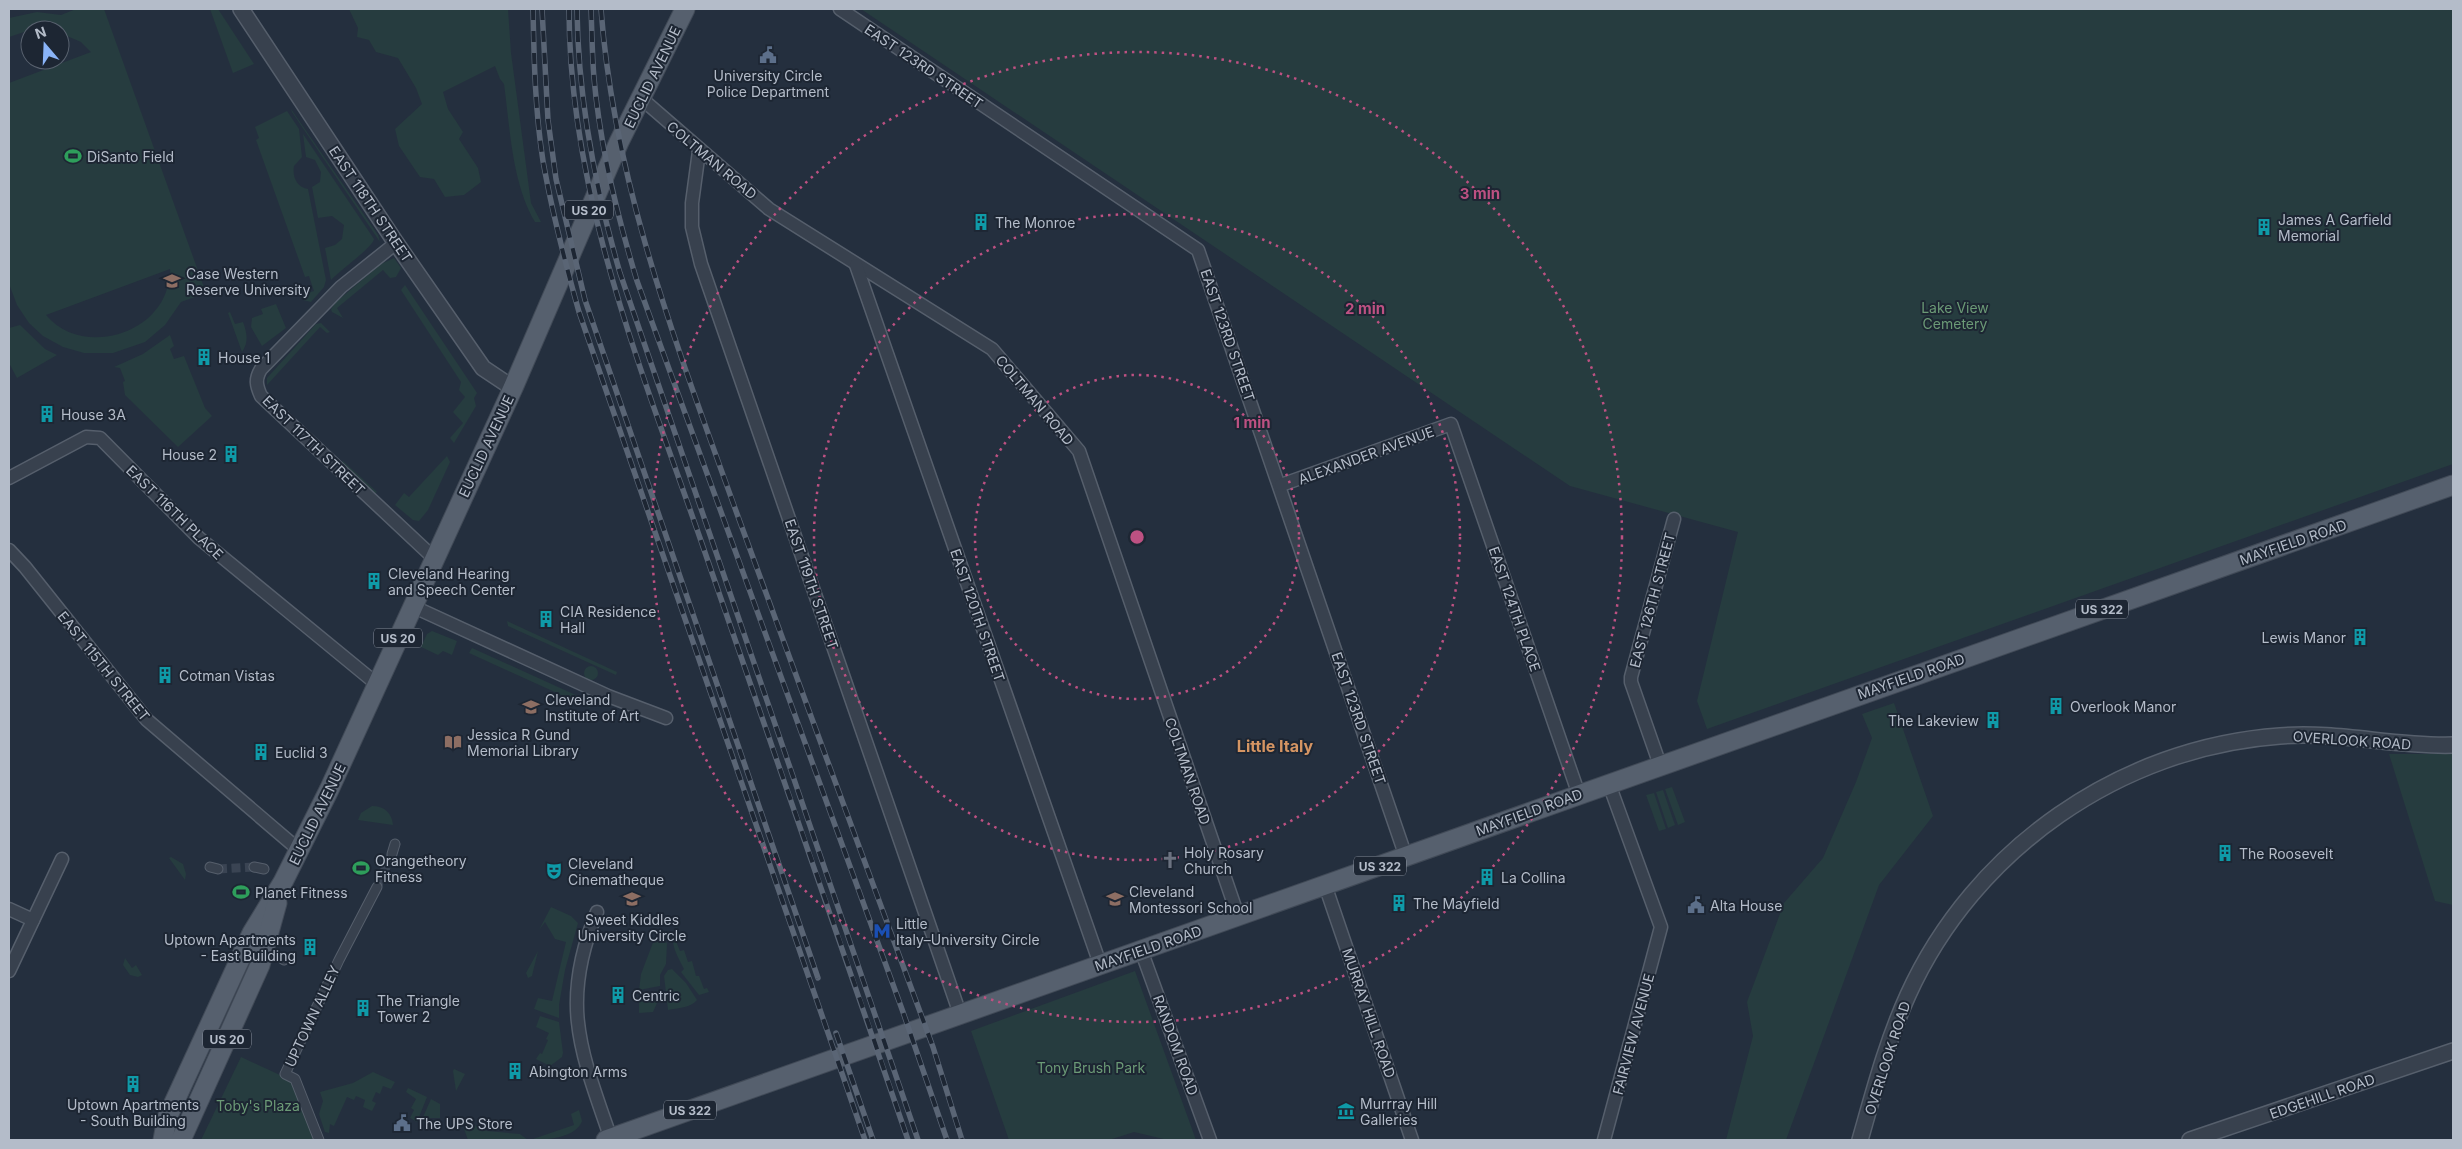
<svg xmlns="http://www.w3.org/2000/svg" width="2462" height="1149" viewBox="0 0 2462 1149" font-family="Inter,sans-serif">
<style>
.green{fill:#263c3f;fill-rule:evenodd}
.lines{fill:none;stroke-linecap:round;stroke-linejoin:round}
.pedestrian-tunnel{stroke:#3a4453;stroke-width:9;stroke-dasharray:9 4.5;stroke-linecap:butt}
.pedestrian-casing{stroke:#565f6c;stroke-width:11}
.minor-casing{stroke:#565f6c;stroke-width:15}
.tertiary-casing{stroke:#565f6c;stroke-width:18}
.primary-casing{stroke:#414a57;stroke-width:21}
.pedestrian{stroke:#38414e;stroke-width:9}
.minor{stroke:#38414e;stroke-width:12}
.tertiary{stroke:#38414e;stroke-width:15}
.primary{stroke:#56606e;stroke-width:19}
.rail-casing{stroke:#5a6575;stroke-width:5.5}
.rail{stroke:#1d2633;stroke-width:4;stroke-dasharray:11;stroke-linecap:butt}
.ring{fill:none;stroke:#bd5182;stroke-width:2.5;stroke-dasharray:2.5 5}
.labels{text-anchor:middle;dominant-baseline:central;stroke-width:4;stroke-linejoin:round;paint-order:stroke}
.shield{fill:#1d2633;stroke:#878f9c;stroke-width:1}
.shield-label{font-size:12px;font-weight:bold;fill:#b4bcc9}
.street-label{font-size:14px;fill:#b4bcc9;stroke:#1d2633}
.poi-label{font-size:14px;fill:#b4bcc9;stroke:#1d2633;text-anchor:start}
.park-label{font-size:14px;fill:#6b9a76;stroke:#1d2633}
.quarter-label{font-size:16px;font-weight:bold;fill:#d59563;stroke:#1d2633}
.centre{fill:#bd5182;stroke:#1d2633;stroke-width:2.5}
.ring-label{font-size:15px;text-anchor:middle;font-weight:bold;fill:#bd5182;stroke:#1d2633;stroke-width:4;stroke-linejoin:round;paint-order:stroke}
</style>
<rect width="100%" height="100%" fill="#242f3e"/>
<!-- green -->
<g class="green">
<path d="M76,9h28l102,284 -25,9 -16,23 -20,17 -32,11h-29l-21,-6 -20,-11 -14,-13 -12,-18 -8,-21v-201l82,-31 -10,-10 -21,-9v-3h-30l-21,7v-19l28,-6 24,3zM170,269c1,8 -2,16 -4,23 -17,47 -88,62 -120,23z"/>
<polygon points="210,9 218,9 254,64 233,73"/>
<path d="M349,9h159l3,44 20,150 10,19h-6c-23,-38 -25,-94 -31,-138l-4,-5 -5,-13 -52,26 5,17 15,23 -4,7 19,29 3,14 -17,13 -19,2 -11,-18 -14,-2 -21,-31 -4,-17 27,-25 -6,-16 -18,-30 -22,-6 -7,-12 -12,-3 1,-9z"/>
<polygon points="861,9 2453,9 2453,464 1707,729 1697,701 1738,532 1570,486"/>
<polygon points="291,109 378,235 380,242 292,112"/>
<path d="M287,111l12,18 3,28 -8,9c-2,11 3,21 14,23l18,91 -2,7 -13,15 -8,-2 -3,-5 14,-4 -5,-15 -4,1 -49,-137 3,-2 -4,-11z"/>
<path d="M303,134l71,105c-1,8 -35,32 -43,41l-6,-32 10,-3 7,-6 2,-14 -12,-9 -14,2 -6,-31 8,-5 1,-10 -6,-12 -9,-3z"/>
<polygon points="394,258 401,268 396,277 390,278 383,270 337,308 343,318 332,312 331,309 336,302 381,264"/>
<polygon points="405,285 477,393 474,398 476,406 454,443 450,438 463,423 453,412 465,397 459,390 461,382 401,290"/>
<polygon points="276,304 286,328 262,346 251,327 252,318 263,314 261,309"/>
<path d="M230,312l5,12 8,-2c4,11 6,20 -1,30l-14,-39z"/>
<polygon points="321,323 330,332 327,333 320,327 267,385 267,378 316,324"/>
<polygon points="20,325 45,349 57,355 17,378 9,363 9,328"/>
<polygon points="170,335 174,346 170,349 174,359 184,356 205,408 212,416 178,447 125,395 123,382 125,381 120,368 114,367 143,354"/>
<polygon points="447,456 450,462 428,510 419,521 413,520 395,505 404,493 409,497"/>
<polygon points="343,461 377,492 375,493 341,463"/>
<polygon points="507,621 617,672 616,675 508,626"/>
<polygon points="432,631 457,641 452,655 443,651 438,655 421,647 427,634"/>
<polygon points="472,648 591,702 590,708 469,653"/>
<circle cx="591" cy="673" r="7"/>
<polygon points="1894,703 1933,816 1879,885 1786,1140 1726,1140 1753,1036 1747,1002 1784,903 1823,858 1856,782 1872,738 1862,714"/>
<polygon points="2389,754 2453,754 2453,905 2435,901"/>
<polygon points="1672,787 1685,822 1678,825 1665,789"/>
<polygon points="1663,790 1675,825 1668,828 1656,792"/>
<polygon points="1654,793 1666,829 1659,831 1646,795"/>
<path d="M372,806c12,0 20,7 21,19l-35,-5 3,-7z"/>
<polygon points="171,857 183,864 186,874 185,880 169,858"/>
<polygon points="551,907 571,916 578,923 565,970 559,1005 559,1018 534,1009 538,998 552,1001 566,942 555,939 545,922 539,930"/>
<path d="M681,921l-8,13 7,17 4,-1 4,12 4,-1 4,15h3l5,13 3,-1 2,4 -10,3 -18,-23 3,-3c-9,-18 -18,-31 -3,-48z"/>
<polygon points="659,939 667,943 666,964 660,975 660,986 639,990 641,974 654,940 657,942"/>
<polygon points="538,951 532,976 528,978 526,973"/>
<polygon points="125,958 132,968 136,965 142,975 138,977 130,975 123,965"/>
<path d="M672,969l14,14 11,17c-7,8 -19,8 -29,10l-4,-34 4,-6z"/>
<polygon points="1135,971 1196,1140 1168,1140 1134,1132 1109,1140 1009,1140 971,1031"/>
<polygon points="660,990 661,994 653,1012 639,1013 639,996"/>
<polygon points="540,1016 559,1022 563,1053 562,1057 550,1066 536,1059 540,1053 542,1054 548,1040 546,1039 549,1033 536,1027"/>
<polygon points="241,1057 293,1081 314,1140 201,1140"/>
<polygon points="454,1069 465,1074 456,1091 453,1071"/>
<polygon points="373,1072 395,1082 391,1089 383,1086 380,1094 376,1092 372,1101 376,1103 372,1111 363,1107 365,1100 356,1096 354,1100 347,1097 334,1126 330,1124 329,1133 325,1132 319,1114 323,1101 320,1092 353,1083"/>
<polygon points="408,1088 427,1097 417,1122 410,1118 414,1110 411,1108 416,1099 406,1092"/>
<polygon points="431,1099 440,1104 440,1118 427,1118 420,1124"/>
<path d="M579,1110l3,11c-6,17 -36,19 -52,19l44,-15 -3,-11z"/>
<polygon points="464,1120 487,1131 520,1134 528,1140 468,1140 463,1126"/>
</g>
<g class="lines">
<!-- pedestrian-tunnel -->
<g class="pedestrian-tunnel">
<polyline points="218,869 254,867"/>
<polyline points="377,887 392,854"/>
</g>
<!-- pedestrian casing -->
<g class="pedestrian-casing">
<g id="pedestrian">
<polyline points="392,854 395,844"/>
<polyline points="210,867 218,869"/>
<polyline points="254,867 264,869"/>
<polyline points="281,958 284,960"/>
<polyline points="319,1140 295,1079 285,1074 339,960 377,887"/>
</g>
</g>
<!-- minor casing -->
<g class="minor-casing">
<g id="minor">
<polyline points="840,9 1198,250 1406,857"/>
<polyline points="642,99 769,209 992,349 1079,451 1238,916"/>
<polyline points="699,151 692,203 692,227 701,264 960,1014"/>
<path d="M396,243l-55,44 -80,82c-6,10 -5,16 0,27l174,163"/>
<polyline points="856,265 1100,964"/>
<polyline points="9,478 86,437 100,438 199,538 378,685"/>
<polyline points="1281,485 1451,424 1579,795"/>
<polyline points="9,550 25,567 147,720 299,850"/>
<polyline points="412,606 608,696 666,718"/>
<polyline points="1660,765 1631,682 1631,677 1674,519"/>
<polyline points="1325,885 1412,1140"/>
<polyline points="9,909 33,920"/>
<path d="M597,912c-38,91 -16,140 14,227"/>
<polyline points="1141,950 1210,1140"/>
<polyline points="9,971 62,859"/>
<polyline points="1604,1140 1661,927 1609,784"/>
</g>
</g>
<!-- tertiary casing -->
<g class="tertiary-casing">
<g id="tertiary">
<polyline points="241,9 396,243 483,368 513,388"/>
<path d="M1860,1140c14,-49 27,-99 48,-145 66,-146 213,-248 372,-259 58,-5 115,11 173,9"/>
<polyline points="2190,1140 2453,1051"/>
</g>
</g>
<!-- primary casing -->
<g class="primary-casing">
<g id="primary">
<polyline points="163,1140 167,1118 252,933 283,882 329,790 513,388 619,142 685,9"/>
<polyline points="181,1140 260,965 277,903"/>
<polyline points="606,1140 2453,485"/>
</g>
</g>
<!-- pedestrian -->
<use href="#pedestrian" class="pedestrian"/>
<!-- minor -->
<use href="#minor" class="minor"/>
<!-- tertiary -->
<use href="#tertiary" class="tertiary"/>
<!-- primary -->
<use href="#primary" class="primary"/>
<!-- rail casing -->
<g class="rail-casing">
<g id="rail">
<path d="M533,9c1,50 2,102 10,152 9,51 22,101 36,151l286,828"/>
<polyline points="542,9 548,120 556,179 585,300 818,978"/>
<path d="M569,9c0,184 71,357 131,529 69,201 140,401 208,602"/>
<path d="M577,9c1,90 18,178 43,264l298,867"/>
<path d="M591,9c1,23 1,46 3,69 6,69 23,137 43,203l266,731 44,128"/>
<path d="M601,9c13,176 76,337 135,502 65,179 131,357 197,536l29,93"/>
<polyline points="836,1033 873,1140"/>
</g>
</g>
<!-- rail -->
<use href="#rail" class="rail"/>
</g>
<!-- distance rings -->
<g class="ring">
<circle cx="1137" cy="537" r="162"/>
<circle cx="1137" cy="537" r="323"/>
<circle cx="1137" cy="537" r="485"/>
</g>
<!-- icons -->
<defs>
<g id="civic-bare" transform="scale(1.35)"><path d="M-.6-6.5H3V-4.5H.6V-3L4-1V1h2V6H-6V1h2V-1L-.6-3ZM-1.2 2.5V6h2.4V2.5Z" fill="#5c6f8a" stroke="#1d2633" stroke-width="2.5" paint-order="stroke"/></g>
<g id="stadium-bare" transform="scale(1.35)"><path d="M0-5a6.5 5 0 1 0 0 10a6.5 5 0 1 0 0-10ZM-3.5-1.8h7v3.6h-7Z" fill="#2e9e5b" stroke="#1d2633" stroke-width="2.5" paint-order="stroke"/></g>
<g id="building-bare" transform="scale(1.35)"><path d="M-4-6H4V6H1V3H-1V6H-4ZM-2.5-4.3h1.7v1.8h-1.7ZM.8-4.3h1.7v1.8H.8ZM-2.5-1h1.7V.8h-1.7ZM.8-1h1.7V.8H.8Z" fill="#0f9aa8" stroke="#1d2633" stroke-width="2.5" paint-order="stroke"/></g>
<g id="university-bare" transform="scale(1.35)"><path d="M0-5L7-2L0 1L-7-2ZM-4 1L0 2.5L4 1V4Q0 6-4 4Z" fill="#8d6e63" stroke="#1d2633" stroke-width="2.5" paint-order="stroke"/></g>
<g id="library-bare" transform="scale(1.35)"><path d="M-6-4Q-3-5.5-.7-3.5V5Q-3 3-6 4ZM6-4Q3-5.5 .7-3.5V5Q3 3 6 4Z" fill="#8d6e63" stroke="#1d2633" stroke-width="2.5" paint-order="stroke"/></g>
<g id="church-bare" transform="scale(1.35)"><path d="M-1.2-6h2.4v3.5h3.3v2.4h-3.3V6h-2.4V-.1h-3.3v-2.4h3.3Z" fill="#6b7280" stroke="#1d2633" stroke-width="2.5" paint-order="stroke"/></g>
<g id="theatre-bare" transform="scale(1.35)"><path d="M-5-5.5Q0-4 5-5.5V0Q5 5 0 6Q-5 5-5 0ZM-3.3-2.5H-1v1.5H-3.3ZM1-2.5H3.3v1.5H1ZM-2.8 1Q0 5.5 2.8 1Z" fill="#0f9aa8" stroke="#1d2633" stroke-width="2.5" paint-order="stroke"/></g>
<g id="school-bare" transform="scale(1.35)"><path d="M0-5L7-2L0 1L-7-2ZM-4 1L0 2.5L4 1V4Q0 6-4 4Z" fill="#8d6e63" stroke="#1d2633" stroke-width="2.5" paint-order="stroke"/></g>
<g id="metro-bare" transform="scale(1.35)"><path d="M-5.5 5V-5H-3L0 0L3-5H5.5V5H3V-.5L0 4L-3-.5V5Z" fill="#1a4fb4" stroke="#1d2633" stroke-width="2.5" paint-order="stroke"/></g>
<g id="museum-bare" transform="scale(1.35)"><path d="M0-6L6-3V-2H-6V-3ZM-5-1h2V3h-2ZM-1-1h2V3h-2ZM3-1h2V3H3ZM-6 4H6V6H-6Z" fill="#0f9aa8" stroke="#1d2633" stroke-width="2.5" paint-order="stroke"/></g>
</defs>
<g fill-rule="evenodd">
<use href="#civic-bare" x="768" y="55"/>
<use href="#stadium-bare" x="73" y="156"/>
<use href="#building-bare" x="981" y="222"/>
<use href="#building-bare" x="2264" y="227"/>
<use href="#university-bare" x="172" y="281"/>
<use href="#building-bare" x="204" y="357"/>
<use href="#building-bare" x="47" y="414"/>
<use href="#building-bare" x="231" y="454"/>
<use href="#building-bare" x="374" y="581"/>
<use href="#building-bare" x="546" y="619"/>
<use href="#building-bare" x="2360" y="637"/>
<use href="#building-bare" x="165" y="675"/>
<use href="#building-bare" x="2056" y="706"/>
<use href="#university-bare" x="531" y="707"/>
<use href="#building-bare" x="1993" y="720"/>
<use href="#library-bare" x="453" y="742"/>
<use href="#building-bare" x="261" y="752"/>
<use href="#building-bare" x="2225" y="853"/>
<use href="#church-bare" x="1170" y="860"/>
<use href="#stadium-bare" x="361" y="868"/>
<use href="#theatre-bare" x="554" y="871"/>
<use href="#building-bare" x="1487" y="877"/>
<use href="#stadium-bare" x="241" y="892"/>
<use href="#school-bare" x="632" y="899"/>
<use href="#school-bare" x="1115" y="899"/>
<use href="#building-bare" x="1399" y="903"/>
<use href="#civic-bare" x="1696" y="905"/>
<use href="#metro-bare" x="882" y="931"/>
<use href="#building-bare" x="310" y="947"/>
<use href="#building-bare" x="618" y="995"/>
<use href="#building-bare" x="363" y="1008"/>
<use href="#building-bare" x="515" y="1071"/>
<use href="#building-bare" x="133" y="1084"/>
<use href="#museum-bare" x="1346" y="1111"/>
<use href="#civic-bare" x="402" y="1123"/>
</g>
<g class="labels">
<!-- shield labels -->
<g class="shield">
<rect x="565" y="200.5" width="48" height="19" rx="4"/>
<rect x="2076" y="599.5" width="52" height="19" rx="4"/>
<rect x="374" y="628.5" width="48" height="19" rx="4"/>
<rect x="1354" y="856.5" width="52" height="19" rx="4"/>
<rect x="203" y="1029.5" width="48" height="19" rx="4"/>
<rect x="664" y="1100.5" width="52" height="19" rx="4"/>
</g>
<g class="shield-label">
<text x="589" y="210">US 20</text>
<text x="2102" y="609">US 322</text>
<text x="398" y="638">US 20</text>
<text x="1380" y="866">US 322</text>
<text x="227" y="1039">US 20</text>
<text x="690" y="1110">US 322</text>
</g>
<!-- street labels -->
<g class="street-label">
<text transform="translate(924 66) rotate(34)">EAST 123RD STREET</text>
<text transform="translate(652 77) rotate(-64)">EUCLID AVENUE</text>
<text transform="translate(712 160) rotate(40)">COLTMAN ROAD</text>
<text transform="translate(371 204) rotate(56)">EAST 118TH STREET</text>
<text transform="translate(1228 335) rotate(71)">EAST 123RD STREET</text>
<text transform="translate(1035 400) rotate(50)">COLTMAN ROAD</text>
<text transform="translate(314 445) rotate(44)">EAST 117TH STREET</text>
<text transform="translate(486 446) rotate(-65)">EUCLID AVENUE</text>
<text transform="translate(1366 455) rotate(-20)">ALEXANDER AVENUE</text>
<text transform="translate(175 512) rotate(44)">EAST 116TH PLACE</text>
<text transform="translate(2293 542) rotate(-19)">MAYFIELD ROAD</text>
<text transform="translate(812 584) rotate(71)">EAST 119TH STREET</text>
<text transform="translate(1652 600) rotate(-75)">EAST 126TH STREET</text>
<text transform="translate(1515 609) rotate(71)">EAST 124TH PLACE</text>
<text transform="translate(978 615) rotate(71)">EAST 120TH STREET</text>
<text transform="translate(104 666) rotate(51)">EAST 115TH STREET</text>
<text transform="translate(1911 676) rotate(-19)">MAYFIELD ROAD</text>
<text transform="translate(1359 718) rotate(71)">EAST 123RD STREET</text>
<text transform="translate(2352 740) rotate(4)">OVERLOOK ROAD</text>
<text transform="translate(1188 771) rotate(71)">COLTMAN ROAD</text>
<text transform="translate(1529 812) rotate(-20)">MAYFIELD ROAD</text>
<text transform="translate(317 814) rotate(-64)">EUCLID AVENUE</text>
<text transform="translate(1148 948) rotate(-19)">MAYFIELD ROAD</text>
<text transform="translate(1369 1013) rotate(71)">MURRAY HILL ROAD</text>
<text transform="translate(312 1016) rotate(-65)">UPTOWN ALLEY</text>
<text transform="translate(1633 1034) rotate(-75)">FAIRVIEW AVENUE</text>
<text transform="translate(1176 1045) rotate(70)">RANDOM ROAD</text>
<text transform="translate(1887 1058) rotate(-72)">OVERLOOK ROAD</text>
<text transform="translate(2322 1096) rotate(-19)">EDGEHILL ROAD</text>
</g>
<!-- poi labels -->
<g class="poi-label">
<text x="768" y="75" text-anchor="middle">University Circle<tspan x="768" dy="16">Police Department</tspan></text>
<text x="87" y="156">DiSanto Field</text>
<text x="2278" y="219">James A Garfield<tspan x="2278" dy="16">Memorial</tspan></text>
<text x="995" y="222">The Monroe</text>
<text x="186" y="273">Case Western<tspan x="186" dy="16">Reserve University</tspan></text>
<text x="218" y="357">House 1</text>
<text x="61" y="414">House 3A</text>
<text x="217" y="454" text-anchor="end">House 2</text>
<text x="388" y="573">Cleveland Hearing<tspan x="388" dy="16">and Speech Center</tspan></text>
<text x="560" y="611">CIA Residence<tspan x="560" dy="16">Hall</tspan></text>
<text x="2346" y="637" text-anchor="end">Lewis Manor</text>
<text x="179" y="675">Cotman Vistas</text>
<text x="545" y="699">Cleveland<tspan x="545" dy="16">Institute of Art</tspan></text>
<text x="2070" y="706">Overlook Manor</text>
<text x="1979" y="720" text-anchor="end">The Lakeview</text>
<text x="467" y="734">Jessica R Gund<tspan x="467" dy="16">Memorial Library</tspan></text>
<text x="275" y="752">Euclid 3</text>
<text x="1184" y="852">Holy Rosary<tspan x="1184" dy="16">Church</tspan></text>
<text x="2239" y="853">The Roosevelt</text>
<text x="375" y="860">Orangetheory<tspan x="375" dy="16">Fitness</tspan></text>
<text x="568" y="863">Cleveland<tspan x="568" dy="16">Cinematheque</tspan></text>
<text x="1501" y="877">La Collina</text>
<text x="1129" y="891">Cleveland<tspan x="1129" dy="16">Montessori School</tspan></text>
<text x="255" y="892">Planet Fitness</text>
<text x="1413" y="903">The Mayfield</text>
<text x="1710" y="905">Alta House</text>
<text x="632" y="919" text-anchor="middle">Sweet Kiddles<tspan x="632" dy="16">University Circle</tspan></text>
<text x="896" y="923">Little<tspan x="896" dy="16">Italy–University Circle</tspan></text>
<text x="296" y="939" text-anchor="end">Uptown Apartments<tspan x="296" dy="16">- East Building</tspan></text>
<text x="632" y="995">Centric</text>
<text x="377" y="1000">The Triangle<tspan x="377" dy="16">Tower 2</tspan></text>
<text x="529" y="1071">Abington Arms</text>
<text x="1360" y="1103">Murrray Hill<tspan x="1360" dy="16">Galleries</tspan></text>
<text x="133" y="1104" text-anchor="middle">Uptown Apartments<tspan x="133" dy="16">- South Building</tspan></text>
<text x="416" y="1123">The UPS Store</text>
</g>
<!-- park labels -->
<g class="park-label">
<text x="1955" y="307">Lake View<tspan x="1955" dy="16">Cemetery</tspan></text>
<text x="1091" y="1067">Tony Brush Park</text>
<text x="258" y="1105">Toby's Plaza</text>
</g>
<!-- quarter labels -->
<g class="quarter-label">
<text x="1275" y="746">Little Italy</text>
</g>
</g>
<circle cx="1137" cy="537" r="8" class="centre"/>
<g class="ring-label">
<text x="1480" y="199">3 min</text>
<text x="1365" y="314">2 min</text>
<text x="1252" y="428">1 min</text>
</g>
<!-- border -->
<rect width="2462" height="1149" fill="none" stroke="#b4bcc9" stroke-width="20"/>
<!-- north arrow -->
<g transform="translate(45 45) rotate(341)"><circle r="24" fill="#1d2633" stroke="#59626f"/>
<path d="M0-4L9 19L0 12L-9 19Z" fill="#8ab4f8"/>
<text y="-8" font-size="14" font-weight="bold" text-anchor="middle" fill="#b4bcc9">N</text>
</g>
</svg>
